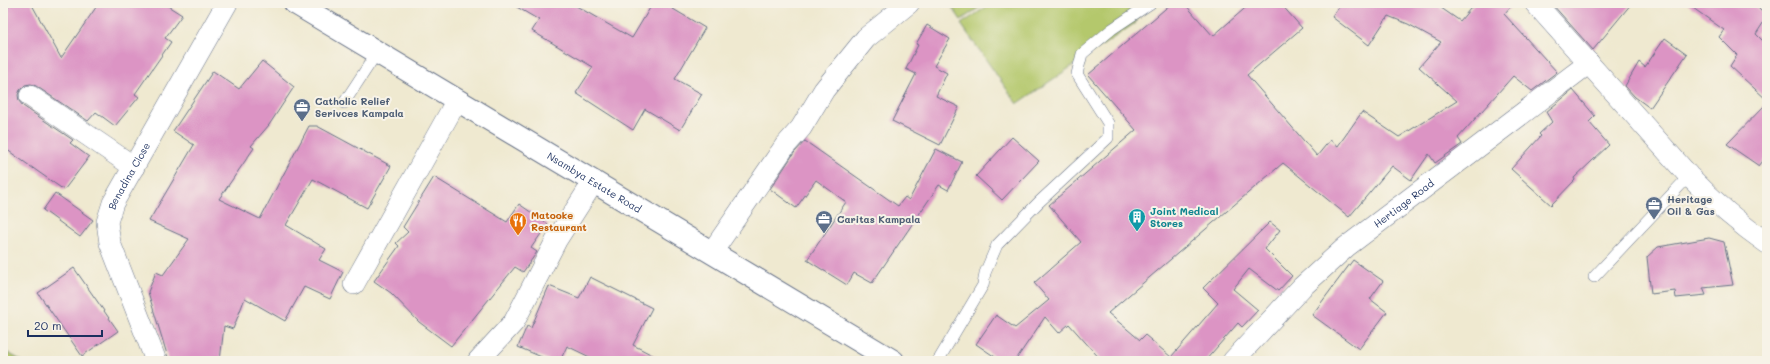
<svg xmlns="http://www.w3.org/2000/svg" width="1770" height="364" viewBox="0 0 1770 364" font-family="Mali,sans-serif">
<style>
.green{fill:#b4c86c;stroke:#687c65}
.building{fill:#dc94c4}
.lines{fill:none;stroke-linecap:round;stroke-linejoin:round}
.service-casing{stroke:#657086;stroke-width:12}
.minor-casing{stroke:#657086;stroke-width:22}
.tertiary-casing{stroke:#657086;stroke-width:24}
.service{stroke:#fff;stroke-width:11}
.minor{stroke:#fff;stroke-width:21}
.tertiary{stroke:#fff;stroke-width:22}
.labels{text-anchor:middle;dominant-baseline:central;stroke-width:4;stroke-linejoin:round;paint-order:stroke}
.service-label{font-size:10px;font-weight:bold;fill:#4e5e75;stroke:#f7f3e8;text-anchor:start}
.street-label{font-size:10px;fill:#1b2f5e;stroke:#f7f3e8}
.culture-label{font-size:10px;font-weight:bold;fill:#0d838f;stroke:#f7f3e8;text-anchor:start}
.food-label{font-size:10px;font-weight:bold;fill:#c56008;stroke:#f7f3e8;text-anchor:start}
</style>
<rect width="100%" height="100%" fill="#f7f3e8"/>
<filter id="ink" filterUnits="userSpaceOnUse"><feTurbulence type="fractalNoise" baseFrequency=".025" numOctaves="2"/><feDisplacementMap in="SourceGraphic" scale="8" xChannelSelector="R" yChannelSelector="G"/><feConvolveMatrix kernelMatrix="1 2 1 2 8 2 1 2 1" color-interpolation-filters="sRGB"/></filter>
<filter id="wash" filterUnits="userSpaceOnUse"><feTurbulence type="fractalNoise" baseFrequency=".012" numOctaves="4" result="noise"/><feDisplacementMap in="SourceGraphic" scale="16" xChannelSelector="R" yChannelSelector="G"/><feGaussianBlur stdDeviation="0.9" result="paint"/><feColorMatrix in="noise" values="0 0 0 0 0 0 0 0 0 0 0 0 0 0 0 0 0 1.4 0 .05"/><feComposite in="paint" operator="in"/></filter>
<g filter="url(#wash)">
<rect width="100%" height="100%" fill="#efe9d0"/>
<!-- green -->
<g class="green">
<polygon points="949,3 986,3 961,20"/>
<polygon points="992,3 1149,3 1135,23 1017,104 961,24"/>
<polygon points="3,350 22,361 3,361"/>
</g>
<g id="blocks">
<!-- building -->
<g class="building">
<polygon points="15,3 31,3 61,58 99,3 163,3 182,15 165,38 171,42 135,94 139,97 115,126 96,112 88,121 36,86 31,84 25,85 20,90 18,95 19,101 23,106 73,140 70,143 89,157 64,190 3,147 3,9"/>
<polygon points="510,3 571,3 632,38 653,3 663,3 705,28 675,79 702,94 680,130 645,109 633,130 576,93 593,67 532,31 539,20"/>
<polygon points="1172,3 1184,3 1213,36 1251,3 1280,3 1302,28 1247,75 1317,156 1330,140 1338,146 1362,112 1399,137 1457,101 1419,67 1441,42 1408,24 1388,16 1369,45 1332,17 1342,3 1434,3 1460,21 1475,3 1514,3 1504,14 1557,72 1532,91 1513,76 1458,138 1462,144 1435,163 1429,154 1411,180 1392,166 1349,217 1283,163 1108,313 1140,340 1145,335 1171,357 1218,303 1203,288 1270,222 1280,230 1265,249 1292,276 1278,291 1249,269 1233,289 1258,310 1242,327 1238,323 1205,361 1102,361 1069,324 1059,333 1045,317 1015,361 1001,361 976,344 996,315 1015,328 1049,300 1034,283 1081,242 1049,205 1136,130 1088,75"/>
<polygon points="1553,3 1632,3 1593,50 1552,4"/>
<polygon points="1686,3 1753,3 1767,17 1756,34 1767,45 1767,100 1730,66 1737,55 1719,37 1724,30"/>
<polygon points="927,25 950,39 934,66 947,73 936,96 959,107 940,145 892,121 916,74 906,69 918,45 916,44"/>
<polygon points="1665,38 1687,54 1650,108 1635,97 1625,86 1639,62 1645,67"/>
<polygon points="262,61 294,87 269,125 251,146 254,148 219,199 260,219 309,126 317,126 391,166 367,208 313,179 286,225 326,249 319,260 343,272 330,299 304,287 285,321 245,298 233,329 224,326 220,361 169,361 148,292 156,272 163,275 189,239 149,221 194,145 173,131 213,71 239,89"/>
<polygon points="1573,90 1595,116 1589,122 1609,145 1574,178 1575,180 1551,205 1511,169 1541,136 1539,134 1552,122 1546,112"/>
<polygon points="1767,103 1767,156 1759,166 1727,144"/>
<polygon points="1012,137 1039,161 1002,200 976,176"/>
<polygon points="805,141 898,206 905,197 909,200 936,149 962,162 948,190 939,185 872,283 854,273 847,285 807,260 846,202 816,180 796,208 770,189 794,153"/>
<polygon points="434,177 507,222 519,204 548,224 531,248 537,252 523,272 515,267 451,346 419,322 391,293 374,281 399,246 396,243 408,232 403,227"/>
<polygon points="55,193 93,220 80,237 43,210"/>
<polygon points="1709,238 1724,242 1733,285 1703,288 1706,295 1676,298 1675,291 1651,294 1647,257 1658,247"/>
<polygon points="1353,260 1383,281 1370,299 1387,312 1359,349 1312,315"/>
<polygon points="74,268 118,331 82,356 38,293"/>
<polygon points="590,277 652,308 633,345 664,361 598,361 567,346 560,361 551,361 518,347 527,326 531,328 549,286 579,298"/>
</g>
</g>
</g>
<g filter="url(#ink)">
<use href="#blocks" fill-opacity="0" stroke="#657086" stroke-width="1"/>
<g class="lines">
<!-- service casing -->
<g class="service-casing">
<g id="service">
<polyline points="344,103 378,51"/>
<polyline points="1594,277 1689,176"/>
<polyline points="938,361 983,285 985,273 997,245 1039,202 1108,138 1108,123 1077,74 1082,54 1112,29 1151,3"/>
</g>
</g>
<!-- minor casing -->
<g class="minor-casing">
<g id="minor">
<path d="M1535,3l154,173c24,25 49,47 78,67"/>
<polyline points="30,96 134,167"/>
<polyline points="712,252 785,146 801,128 824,90 866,38 909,3"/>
<polyline points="354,284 457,100"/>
<path id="s1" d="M156,361l-46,-118 -3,-21 6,-19 114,-200"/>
<polyline points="478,361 514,322 557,239 594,181"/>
<path id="s2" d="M1233,361l69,-74 44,-40 243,-184"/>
</g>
</g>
<!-- tertiary casing -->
<g class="tertiary-casing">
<g id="tertiary">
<path id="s3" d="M295,3l598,358"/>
</g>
</g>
<!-- service -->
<use href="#service" class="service"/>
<!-- minor -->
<use href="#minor" class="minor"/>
<!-- tertiary -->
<use href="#tertiary" class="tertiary"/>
</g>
</g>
<!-- icons -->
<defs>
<g id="office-pin" transform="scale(0.9)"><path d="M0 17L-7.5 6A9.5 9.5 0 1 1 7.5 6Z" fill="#5c6f8a" stroke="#f7f3e8"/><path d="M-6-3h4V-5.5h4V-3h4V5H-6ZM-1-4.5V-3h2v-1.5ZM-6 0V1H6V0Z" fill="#fff"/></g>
<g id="building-pin" transform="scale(0.9)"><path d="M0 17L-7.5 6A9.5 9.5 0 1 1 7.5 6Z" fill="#0f9aa8" stroke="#f7f3e8"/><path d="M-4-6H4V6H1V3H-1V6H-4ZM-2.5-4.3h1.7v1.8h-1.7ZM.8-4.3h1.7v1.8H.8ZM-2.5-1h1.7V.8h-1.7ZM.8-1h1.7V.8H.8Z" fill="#fff"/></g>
<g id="restaurant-pin" transform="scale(0.9)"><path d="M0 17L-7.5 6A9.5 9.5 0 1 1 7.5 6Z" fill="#e8710a" stroke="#f7f3e8"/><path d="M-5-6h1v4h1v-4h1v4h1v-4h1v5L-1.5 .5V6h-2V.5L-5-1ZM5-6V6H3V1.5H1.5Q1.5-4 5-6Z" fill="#fff"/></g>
</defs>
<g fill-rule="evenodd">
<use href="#office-pin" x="302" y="107"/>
<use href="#office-pin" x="1654" y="205"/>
<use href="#building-pin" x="1137" y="217"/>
<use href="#office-pin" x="824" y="219"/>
<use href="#restaurant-pin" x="518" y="221"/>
</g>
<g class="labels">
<!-- service labels -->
<g class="service-label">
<text x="315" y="101">Catholic Relief<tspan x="315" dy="12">Serivces Kampala</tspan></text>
<text x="1667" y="199">Heritage<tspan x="1667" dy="12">Oil &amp; Gas</tspan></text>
<text x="837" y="219">Caritas Kampala</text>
</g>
<!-- street labels -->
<g class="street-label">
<text stroke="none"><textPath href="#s1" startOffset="199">Benadina Close</textPath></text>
<text stroke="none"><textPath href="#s3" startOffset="349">Nsambya Estate Road</textPath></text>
<text stroke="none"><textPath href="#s2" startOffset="233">Hertiage Road</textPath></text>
</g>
<!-- culture labels -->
<g class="culture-label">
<text x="1150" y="211">Joint Medical<tspan x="1150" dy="12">Stores</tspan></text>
</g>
<!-- food labels -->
<g class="food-label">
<text x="531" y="215">Matooke<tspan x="531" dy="12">Restaurant</tspan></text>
</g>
</g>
<!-- margin -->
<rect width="1770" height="364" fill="none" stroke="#f7f3e8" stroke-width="16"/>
<!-- scale -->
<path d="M28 330v6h74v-6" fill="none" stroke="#1b2f5e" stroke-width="2"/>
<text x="34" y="330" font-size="12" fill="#1b2f5e" stroke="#f7f3e8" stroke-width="3" paint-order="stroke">20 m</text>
</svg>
